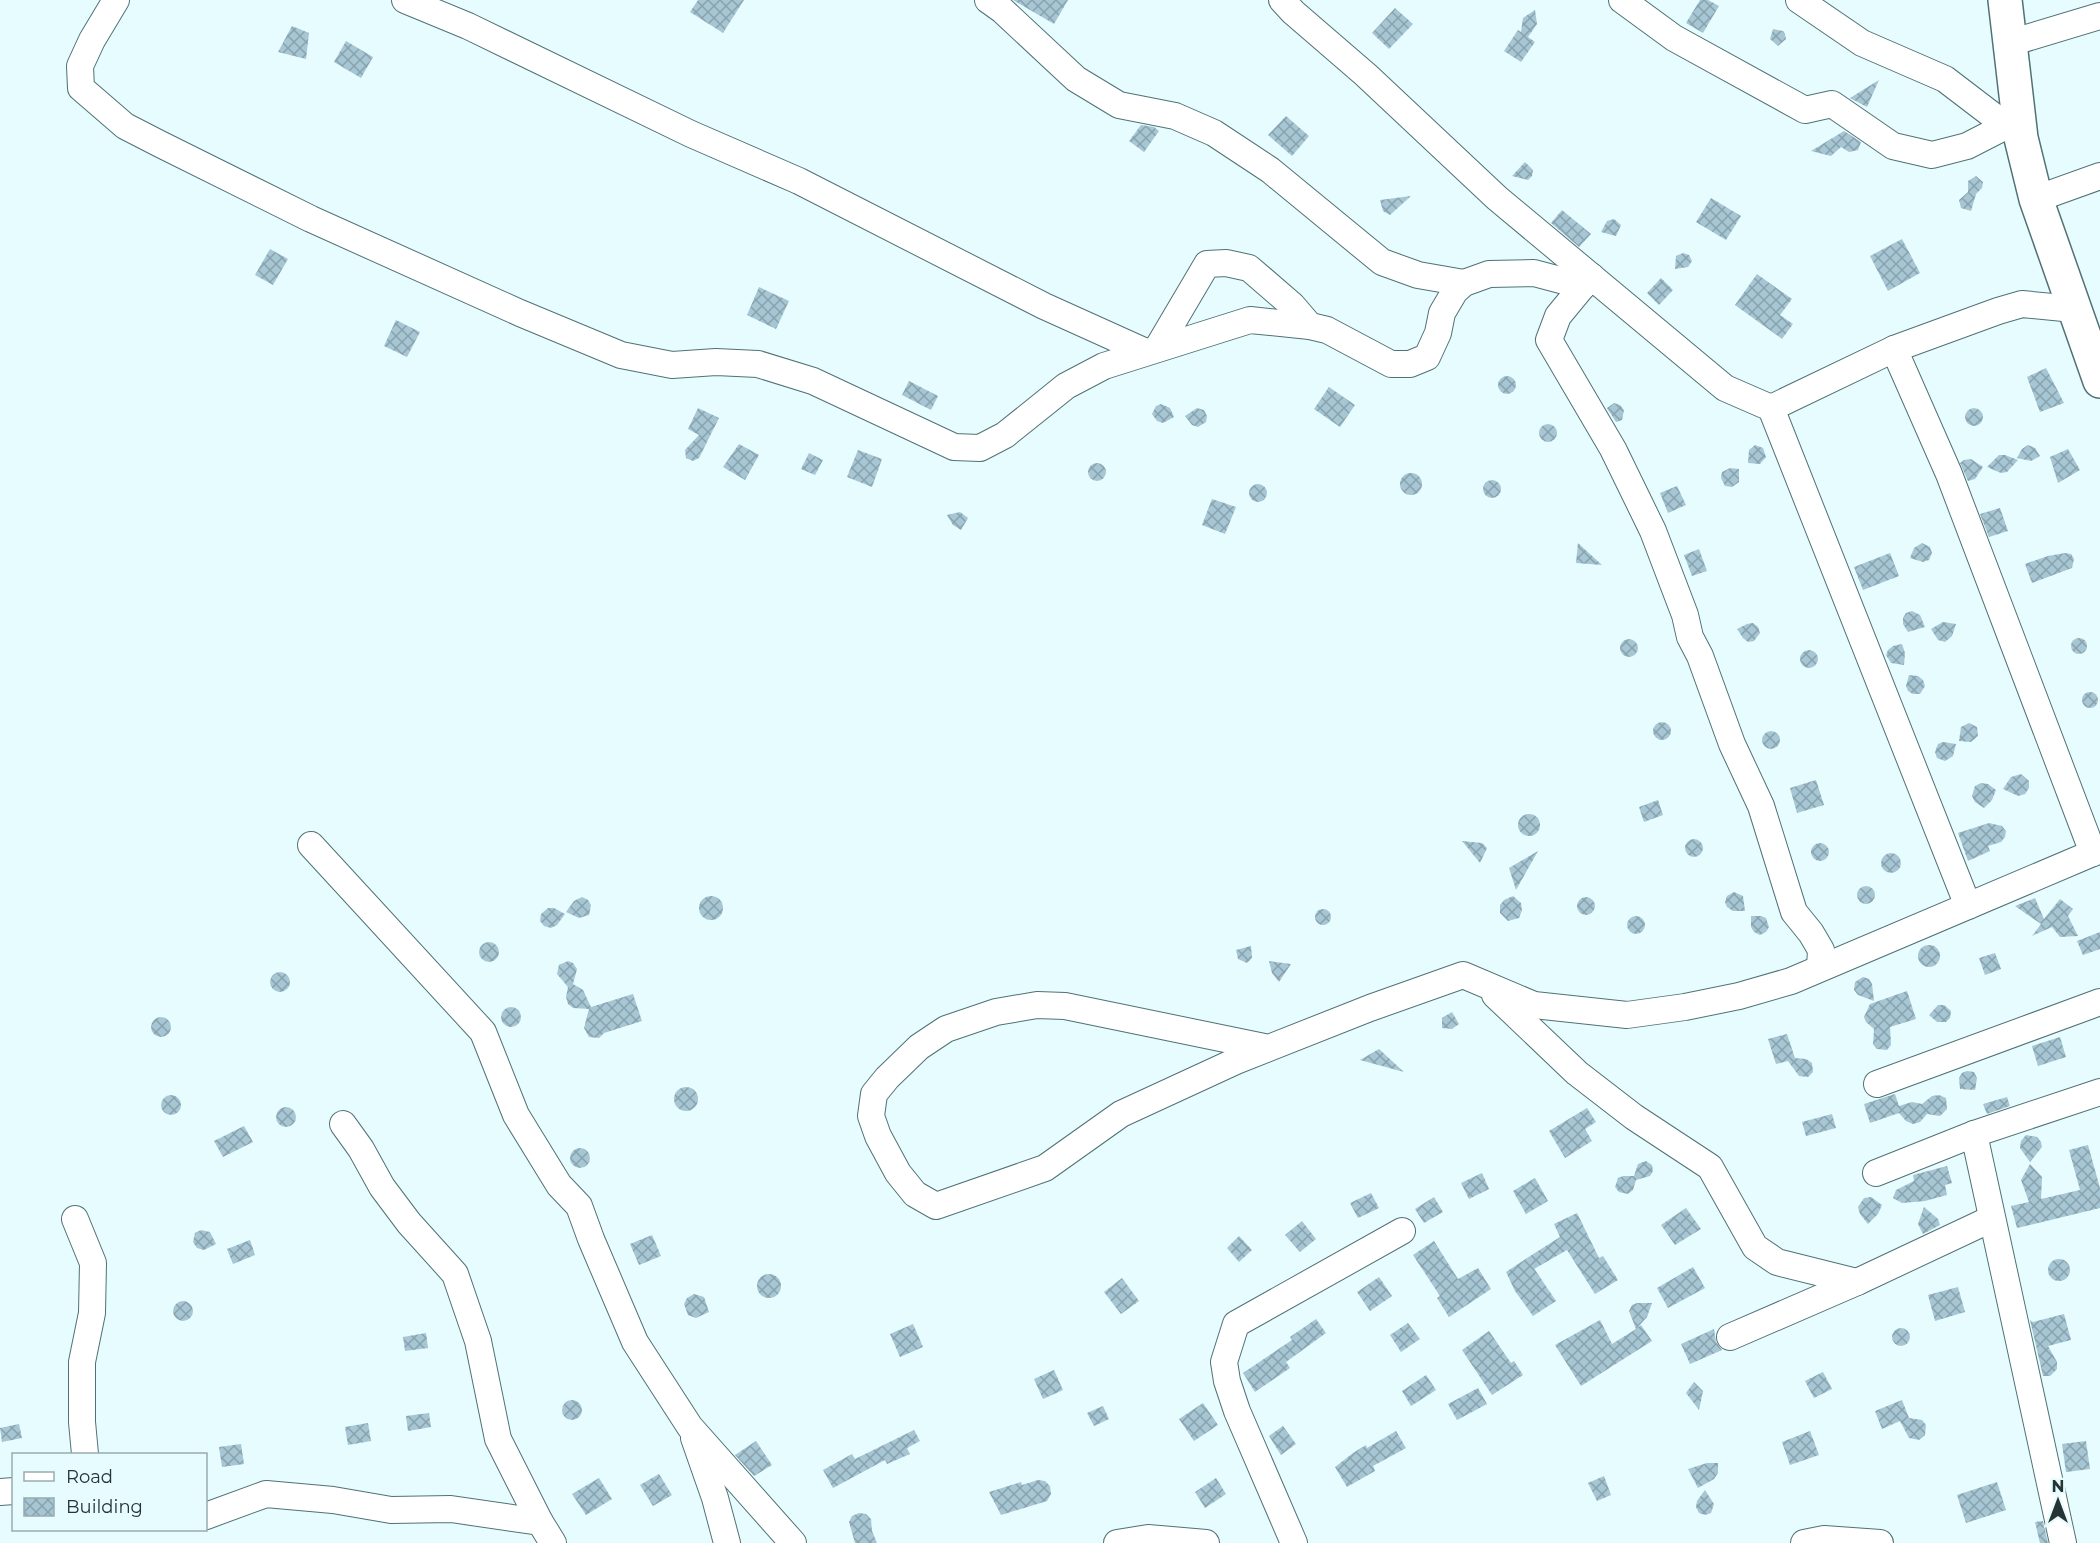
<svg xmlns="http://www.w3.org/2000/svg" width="2100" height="1543" viewBox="0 0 2100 1543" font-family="Montserrat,sans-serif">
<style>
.building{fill:url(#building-cross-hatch)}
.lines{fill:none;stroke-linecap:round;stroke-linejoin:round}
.minor-casing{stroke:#507275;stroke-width:28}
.major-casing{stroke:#507275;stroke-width:36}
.minor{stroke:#fff;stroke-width:26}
.major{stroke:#fff;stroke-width:33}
</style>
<defs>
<pattern id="building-cross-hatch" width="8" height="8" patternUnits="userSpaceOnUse" patternTransform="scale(1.5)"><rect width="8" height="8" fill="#a7c6d4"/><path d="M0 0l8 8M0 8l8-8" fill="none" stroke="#88a2ad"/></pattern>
</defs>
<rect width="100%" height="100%" fill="#e6fcfe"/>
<!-- building -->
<g class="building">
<polygon points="698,0 744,0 723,33 690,12"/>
<polygon points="1013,0 1068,0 1054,24"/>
<polygon points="1700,0 1708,0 1719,6 1703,33 1686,23"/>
<polygon points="1395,8 1413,24 1389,49 1372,33"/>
<polygon points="1535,10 1537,24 1528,37 1535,42 1521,62 1504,51 1518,30 1521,32 1523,18"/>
<polygon points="292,26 309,33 306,59 278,52"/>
<polygon points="1773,29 1783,31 1785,34 1786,39 1778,46 1770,39"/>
<polygon points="346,41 373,57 361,78 334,62"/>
<polygon points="1879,80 1867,107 1850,98"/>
<polygon points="1286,116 1309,136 1292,156 1268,135"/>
<polygon points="1141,125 1154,127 1159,131 1144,152 1129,141"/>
<polygon points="1844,131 1861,142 1858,150 1849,152 1841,147 1831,156 1811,151"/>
<polygon points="1525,162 1533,170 1532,176 1528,180 1512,176"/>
<polygon points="1976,176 1983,182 1982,188 1976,194 1971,211 1961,208 1959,200 1968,192 1968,181"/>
<polygon points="1411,196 1390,215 1383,211 1380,200"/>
<polygon points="1711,198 1741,216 1726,240 1696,222"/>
<polygon points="1562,210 1591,234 1579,247 1551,223"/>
<polygon points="1614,219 1621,225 1616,236 1601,232 1607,221"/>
<polygon points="1902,239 1920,273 1888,291 1870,256"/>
<polygon points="270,249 288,259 273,285 255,275"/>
<polygon points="1683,253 1689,255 1692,261 1688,267 1675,269 1676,256"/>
<polygon points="1757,274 1792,299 1780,315 1793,324 1782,339 1735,305"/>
<polygon points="1661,278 1673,290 1659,305 1647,293"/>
<polygon points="759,287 789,301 776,329 747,315"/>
<polygon points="396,320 420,332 407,357 384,346"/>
<polygon points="2046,368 2064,403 2040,412 2027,377"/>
<circle cx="1507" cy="385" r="9"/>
<polygon points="909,381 938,396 931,410 902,395"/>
<polygon points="1329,387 1355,405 1340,427 1314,409"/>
<polygon points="1614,403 1620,405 1624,410 1622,420 1616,422 1607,408"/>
<polygon points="1161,404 1170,408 1174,417 1163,423 1157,421 1152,414 1156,406"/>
<circle cx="1974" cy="417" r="9"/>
<polygon points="698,408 719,418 699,458 693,461 686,458 685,450 699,435 688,429"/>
<polygon points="1197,408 1204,410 1207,416 1206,422 1198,427 1192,425 1185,416"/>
<circle cx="1548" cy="433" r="9"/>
<polygon points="739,444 759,455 745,480 723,467"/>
<polygon points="1755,445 1763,448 1766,457 1760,464 1748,463 1749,450"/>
<polygon points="2028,445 2035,448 2040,456 2031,461 2017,458 2022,449"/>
<polygon points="2068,449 2080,470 2058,483 2050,457"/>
<polygon points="858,450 882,459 872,487 847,477"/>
<polygon points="809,453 823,460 815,475 801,469"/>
<polygon points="1999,455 2005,455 2018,460 2007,472 2001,473 1987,467"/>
<polygon points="1971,459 1983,467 1975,479 1968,481 1960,463 1964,460"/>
<circle cx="1097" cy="472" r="9"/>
<polygon points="1730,468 1739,469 1739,482 1732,487 1725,486 1721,478 1722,472"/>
<circle cx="1411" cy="484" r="11"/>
<circle cx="1492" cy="489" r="9"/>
<circle cx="1258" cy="493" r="9"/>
<polygon points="1677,486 1686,505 1668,513 1660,493"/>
<polygon points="1212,499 1236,507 1225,534 1202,525"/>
<polygon points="2000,508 2008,531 1989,537 1980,514"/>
<polygon points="960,512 968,518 961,530 953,525 947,515"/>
<polygon points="1578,543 1602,565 1576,563"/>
<polygon points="1922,543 1930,547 1932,553 1929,560 1923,562 1910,558 1914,548"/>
<polygon points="1699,549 1707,571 1692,576 1684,555"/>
<polygon points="1890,553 1899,576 1863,590 1854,567"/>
<polygon points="2065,553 2071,554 2074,559 2072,568 2032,583 2025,564 2048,556"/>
<polygon points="1912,611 1920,615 1925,627 1908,632 1903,624 1903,618 1906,613"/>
<polygon points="1943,622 1956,624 1952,636 1945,642 1938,640 1931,629"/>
<polygon points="1753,623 1758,627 1760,633 1754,641 1748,642 1743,638 1737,629 1747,624"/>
<circle cx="2079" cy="646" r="8"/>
<circle cx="1629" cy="648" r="9"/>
<polygon points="1902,644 1905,653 1904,665 1891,663 1886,655 1888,650 1893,646"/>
<circle cx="1809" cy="659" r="9"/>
<polygon points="1909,675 1918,676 1923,680 1925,686 1920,694 1913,694 1908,691 1906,686"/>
<circle cx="2090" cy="700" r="8"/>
<circle cx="1662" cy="731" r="9"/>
<polygon points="1969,723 1977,727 1978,736 1971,742 1959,741 1961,727"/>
<circle cx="1771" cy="740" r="9"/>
<polygon points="1943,742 1956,744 1953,756 1945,761 1937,758 1935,752 1938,744"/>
<polygon points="2021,774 2029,781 2029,788 2025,794 2018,796 2003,789 2011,777"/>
<polygon points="1816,780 1824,805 1797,813 1790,788"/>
<polygon points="1981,783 1988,784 1996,790 1992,800 1984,808 1975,802 1972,796 1975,786"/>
<polygon points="1658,800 1663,815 1644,822 1639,807"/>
<circle cx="1529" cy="825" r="11"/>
<polygon points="1989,823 2002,826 2006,831 2005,837 2001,842 1988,846 1990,851 1968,861 1958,833"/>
<circle cx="1694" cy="848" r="9"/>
<polygon points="1462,841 1482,843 1487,848 1480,863"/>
<circle cx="1820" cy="852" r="9"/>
<polygon points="1538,851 1516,890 1509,868"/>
<circle cx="1891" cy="863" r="10"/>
<circle cx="1866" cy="895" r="9"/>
<polygon points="1734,892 1743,896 1745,911 1733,911 1727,907 1725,902 1727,896"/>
<polygon points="1513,896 1521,903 1522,910 1519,918 1508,921 1500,913 1500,905 1504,900"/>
<circle cx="711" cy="908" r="12"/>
<circle cx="1586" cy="906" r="9"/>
<polygon points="582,897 588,900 591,905 589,915 579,918 566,912 574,901"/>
<polygon points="2035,898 2044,919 2060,899 2073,909 2068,916 2078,936 2060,937 2052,927 2032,936 2041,924 2015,906"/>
<polygon points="548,908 554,908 565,914 557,925 551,928 544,926 540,921 541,914"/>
<circle cx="1323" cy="917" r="8"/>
<circle cx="1636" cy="925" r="9"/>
<polygon points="1751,916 1761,916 1766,918 1769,927 1766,932 1760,935 1754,932 1751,927"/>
<polygon points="2100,932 2100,949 2083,955 2077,941"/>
<circle cx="489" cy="952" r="10"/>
<circle cx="1929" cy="956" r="11"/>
<polygon points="1251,946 1252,958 1247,963 1238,959 1236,950"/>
<polygon points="1995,953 2001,969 1985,975 1979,958"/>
<polygon points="568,961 573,963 577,969 573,984 583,990 591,1007 633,994 642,1021 604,1033 599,1038 589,1037 584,1028 589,1009 573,1008 568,1004 566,997 568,987 557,974 559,965"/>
<polygon points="1269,961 1291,964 1279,982 1272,973"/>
<circle cx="280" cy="982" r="10"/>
<polygon points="1863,977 1869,979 1872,984 1874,1001 1858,995 1854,990 1855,982"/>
<polygon points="1907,991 1916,1019 1890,1027 1891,1045 1887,1050 1877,1049 1873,1044 1874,1029 1866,1022 1864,1017 1870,1004"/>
<polygon points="1938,1005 1944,1005 1951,1011 1950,1018 1946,1022 1937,1022 1929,1015"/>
<circle cx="511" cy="1017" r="10"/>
<polygon points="1452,1012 1459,1024 1452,1029 1442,1028 1442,1018"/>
<circle cx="161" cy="1027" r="10"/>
<polygon points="1787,1034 1795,1058 1806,1059 1812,1063 1813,1072 1808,1077 1799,1076 1788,1061 1776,1064 1768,1039"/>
<polygon points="2060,1037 2066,1057 2038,1066 2032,1046"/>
<polygon points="1379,1049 1404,1072 1360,1060"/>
<polygon points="1967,1071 1974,1072 1977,1078 1975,1090 1960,1089 1959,1078 1962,1073"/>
<circle cx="686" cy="1099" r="12"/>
<polygon points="1895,1094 1899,1106 1912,1102 1922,1104 1932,1096 1939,1095 1946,1098 1947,1109 1940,1116 1927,1114 1920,1122 1913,1124 1906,1121 1899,1113 1870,1123 1864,1104"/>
<circle cx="171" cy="1105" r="10"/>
<polygon points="2007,1097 2010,1106 1987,1114 1983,1104"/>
<circle cx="286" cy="1117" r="10"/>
<polygon points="1587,1108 1596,1122 1585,1129 1592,1141 1565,1158 1549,1131"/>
<polygon points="1832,1114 1836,1128 1806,1136 1802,1122"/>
<polygon points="244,1126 253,1142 223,1157 214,1141"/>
<polygon points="2026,1135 2037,1137 2041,1142 2042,1147 2030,1162 2020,1148 2021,1141"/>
<polygon points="2088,1145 2100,1188 2100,1208 2017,1228 2011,1206 2029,1202 2021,1180 2030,1164 2042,1177 2041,1199 2080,1190 2069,1150"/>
<circle cx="580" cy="1158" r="10"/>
<polygon points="1646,1161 1652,1165 1653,1171 1650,1176 1636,1180 1633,1190 1628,1194 1619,1192 1615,1187 1618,1178 1623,1176 1634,1176 1638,1164"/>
<polygon points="1947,1166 1952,1183 1945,1185 1947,1195 1925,1201 1902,1203 1893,1198 1896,1190 1914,1181 1913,1175"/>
<polygon points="1482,1173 1489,1189 1469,1199 1461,1183"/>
<polygon points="1535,1178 1548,1201 1526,1214 1513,1191"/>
<polygon points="1371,1193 1379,1208 1358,1218 1350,1203"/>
<polygon points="1434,1197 1443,1212 1424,1223 1415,1209"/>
<polygon points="1871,1197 1882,1205 1878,1214 1868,1224 1860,1214 1858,1207 1864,1198"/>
<polygon points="1924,1207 1938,1219 1940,1225 1923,1234 1918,1224"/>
<polygon points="1686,1208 1701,1229 1675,1245 1661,1225"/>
<polygon points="1577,1213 1599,1258 1603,1256 1618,1280 1595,1294 1567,1250 1534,1269 1527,1258 1560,1237 1554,1224"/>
<polygon points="1302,1221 1316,1239 1300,1252 1285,1235"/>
<polygon points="201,1230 210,1232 216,1244 204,1250 197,1248 193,1242 195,1233"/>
<polygon points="652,1235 661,1256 639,1265 630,1244"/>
<polygon points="1239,1236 1252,1250 1239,1262 1227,1248"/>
<polygon points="250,1240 255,1255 233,1264 227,1249"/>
<polygon points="1434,1241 1458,1279 1478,1268 1491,1289 1449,1317 1437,1298 1440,1296 1413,1255"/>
<polygon points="1527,1258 1556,1301 1533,1316 1515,1291 1506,1272"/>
<circle cx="2059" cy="1270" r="11"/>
<polygon points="1693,1267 1705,1288 1668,1308 1657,1288"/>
<circle cx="769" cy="1286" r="12"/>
<polygon points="1379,1277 1392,1296 1370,1311 1357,1292"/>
<polygon points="1122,1278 1139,1301 1121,1314 1104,1292"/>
<polygon points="1958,1287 1965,1312 1935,1321 1928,1295"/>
<polygon points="694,1294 704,1297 709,1312 696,1318 688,1315 684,1304 687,1298"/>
<circle cx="183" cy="1311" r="10"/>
<polygon points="1637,1303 1652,1303 1647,1317 1637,1328 1641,1325 1652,1341 1581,1386 1555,1345 1600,1320 1612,1344 1636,1329 1629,1311 1632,1305"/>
<polygon points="2064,1314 2071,1340 2048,1346 2057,1362 2057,1369 2050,1376 2043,1376 2030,1320 2033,1322"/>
<polygon points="1316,1319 1326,1333 1286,1362 1290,1368 1255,1392 1243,1373 1292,1340 1290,1337"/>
<polygon points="1408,1323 1420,1339 1401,1352 1390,1335"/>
<polygon points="913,1324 923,1347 900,1357 890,1334"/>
<circle cx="1901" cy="1337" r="9"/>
<polygon points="1714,1329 1716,1342 1722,1350 1690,1364 1681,1344"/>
<polygon points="1489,1331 1511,1363 1514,1361 1523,1375 1492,1395 1462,1350"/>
<polygon points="426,1333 428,1348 405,1351 403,1337"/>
<polygon points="1054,1370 1063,1390 1043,1399 1034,1379"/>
<polygon points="1823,1372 1832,1389 1814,1398 1805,1381"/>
<polygon points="1426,1375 1436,1390 1411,1406 1402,1391"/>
<polygon points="1694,1382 1703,1391 1699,1410 1686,1393"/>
<polygon points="1478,1388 1487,1404 1457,1420 1448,1404"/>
<circle cx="572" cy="1410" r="10"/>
<polygon points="1902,1400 1909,1418 1922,1420 1926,1425 1925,1435 1919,1440 1909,1438 1900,1421 1882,1429 1875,1411"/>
<polygon points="1203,1403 1218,1425 1194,1441 1179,1419"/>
<polygon points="1103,1406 1109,1419 1094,1426 1087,1413"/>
<polygon points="429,1413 431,1427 408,1431 406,1416"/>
<polygon points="368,1423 371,1441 348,1445 345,1427"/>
<polygon points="19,1424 22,1438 2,1442 0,1428"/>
<polygon points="1283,1426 1296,1444 1281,1455 1269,1436"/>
<polygon points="914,1430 920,1441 907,1448 910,1454 887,1464 885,1460 833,1488 823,1470 852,1454 855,1459"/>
<polygon points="1396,1431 1406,1448 1373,1466 1375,1471 1347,1487 1335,1467 1353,1453 1366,1445 1367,1448"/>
<polygon points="1810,1431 1819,1455 1790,1465 1782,1442"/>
<polygon points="756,1441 772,1465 754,1476 735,1455"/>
<polygon points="2086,1441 2090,1469 2066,1472 2062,1444"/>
<polygon points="241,1444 244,1464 222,1467 219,1447"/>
<polygon points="1707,1463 1718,1463 1718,1473 1714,1479 1698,1488 1688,1469"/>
<polygon points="659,1474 672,1495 653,1506 640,1485"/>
<polygon points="1604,1476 1611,1495 1597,1501 1588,1483"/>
<polygon points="599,1478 612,1499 586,1515 572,1494"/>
<polygon points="1216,1478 1226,1494 1205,1508 1195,1492"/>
<polygon points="1038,1480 1045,1481 1050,1486 1051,1494 1047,1501 1001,1515 989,1492 1021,1482 1022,1485"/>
<polygon points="1997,1482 2006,1510 1966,1523 1957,1495"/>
<polygon points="1705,1490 1714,1504 1711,1513 1705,1515 1699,1513 1696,1507 1697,1501"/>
<polygon points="859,1513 866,1514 871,1519 872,1531 877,1543 855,1543 849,1522 852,1516"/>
<polygon points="2043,1521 2048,1543 2040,1543 2035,1522"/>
</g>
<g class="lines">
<!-- minor casing -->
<g class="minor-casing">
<g id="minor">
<polyline points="116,0 92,40 80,66 81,88 125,126 160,144 311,219 520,313 621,355 672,365 716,362 758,364 813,381 954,447 980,448 1005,435 1066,386 1104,366 1250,320 1310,326 1327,330 1391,364 1410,364 1427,357 1438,333 1442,313 1455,291 1464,283 1489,274 1534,273 1583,286"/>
<polyline points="405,0 468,26 691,134 799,181 1044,306 1146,352"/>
<polyline points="988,0 1002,10 1076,79 1119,105 1175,116 1214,133 1270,170 1382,262 1418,275 1464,283"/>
<polyline points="1282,0 1293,12 1366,75 1497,198 1725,388 1771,408 1968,906"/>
<polyline points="1622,0 1674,38 1805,110 1832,104 1893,146 1932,155 1967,146 2006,126"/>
<polyline points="1799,0 1862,43 1945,79 2017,134"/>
<polyline points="2010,43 2100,16"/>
<polyline points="2036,199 2100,176"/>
<polyline points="1591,276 1558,316 1549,340 1613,449 1653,531 1685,615 1690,637 1700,656 1732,744 1761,806 1794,912 1811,933 1821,950 1820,967"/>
<polyline points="1158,347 1207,264 1226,263 1249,268 1292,305 1310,326"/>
<polyline points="1894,349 1949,474 2093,853"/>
<polyline points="1771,408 1894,349 1998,311 2022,304 2074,309"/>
<polyline points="311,845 483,1032 516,1115 559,1185 579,1206 591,1239 635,1342 690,1427 793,1543"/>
<polyline points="1495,995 1577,1073 1634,1117 1710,1167 1755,1247 1777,1262 1857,1282"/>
<polyline points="1269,1048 1065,1006 1037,1005 996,1012 946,1029 919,1047 887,1078 874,1094 871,1116 878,1136 898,1173 915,1194 936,1206 1045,1168 1121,1114 1236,1061 1370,1008 1463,975 1534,1005 1627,1015 1685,1007 1739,996 1791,981 2100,850"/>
<polyline points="1877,1084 2100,1002"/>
<polyline points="343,1124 361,1149 382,1187 409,1223 455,1274 478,1341 498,1439 540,1522"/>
<polyline points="1974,1134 2063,1543"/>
<polyline points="1876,1173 1974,1134 2100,1092"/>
<polyline points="75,1219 93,1263 92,1313 82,1362 82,1422 85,1454"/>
<polyline points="1730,1337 1857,1282 1991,1219"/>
<polyline points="694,1438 715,1498 727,1543"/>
<polyline points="0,1492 14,1491"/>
<polyline points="206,1516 266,1494 333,1500 391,1510 451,1509 540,1522 553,1543"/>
<polyline points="1117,1543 1148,1538 1206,1543"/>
<polyline points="1294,1543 1237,1411 1227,1381 1224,1362 1236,1324 1402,1231"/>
<polyline points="1804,1543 1824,1539 1880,1543"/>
</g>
</g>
<!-- major casing -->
<g class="major-casing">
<polyline id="major" points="2005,0 2021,138 2036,199 2100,381"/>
</g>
<!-- minor -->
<use href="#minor" class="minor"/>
<!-- major -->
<use href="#major" class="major"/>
</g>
<!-- legend -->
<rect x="12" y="1453" width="195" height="78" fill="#e6fcfe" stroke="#99acae" stroke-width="1.5"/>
<rect x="24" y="1472" width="30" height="9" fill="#ffffff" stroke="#99acae" stroke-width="1.5"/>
<text x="66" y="1483" font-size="18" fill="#263436">Road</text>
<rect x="24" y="1498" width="30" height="18" fill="url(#building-cross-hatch)" stroke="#99acae" stroke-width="1.5"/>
<text x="66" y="1513" font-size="18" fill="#263436">Building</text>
<!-- north arrow -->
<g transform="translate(2058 1501)" stroke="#e6fcfe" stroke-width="4.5" paint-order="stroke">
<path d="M0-4.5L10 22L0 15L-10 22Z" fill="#263436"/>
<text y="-9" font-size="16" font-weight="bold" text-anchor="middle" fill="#263436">N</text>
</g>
</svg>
